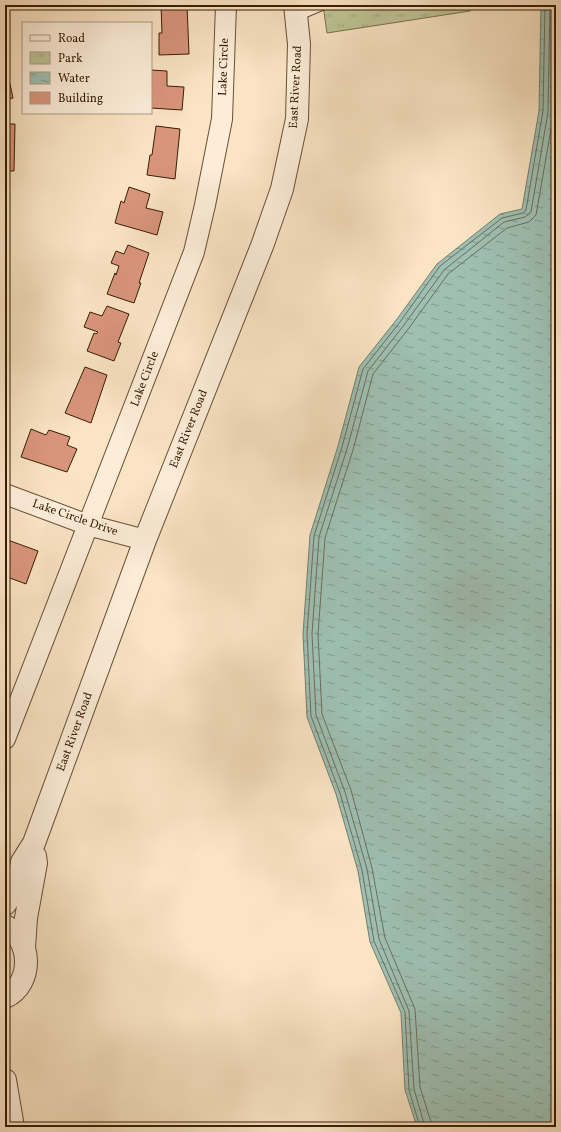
<svg xmlns="http://www.w3.org/2000/svg" width="561" height="1132" viewBox="0 0 561 1132" font-family="Vollkorn,serif">
<style>
.park{fill:url(#park-tufts);stroke:#7b704d}
.water{fill:url(#water-ripples);stroke:#767e6d}
.lines{fill:none;stroke-linecap:round;stroke-linejoin:round}
.shore{stroke:#6c6e5c;stroke-width:1}
.building{fill:#d9957c;stroke:#391d05}
.service-casing{stroke:#694f35;stroke-width:12}
.minor-casing{stroke:#694f35;stroke-width:22}
.tertiary-casing{stroke:#694f35;stroke-width:24}
.service{stroke:#fcedd9;stroke-width:10}
.minor{stroke:#fcedd9;stroke-width:20}
.tertiary{stroke:#fcedd9;stroke-width:22}
.labels{text-anchor:middle;dominant-baseline:central;stroke-width:3.5;stroke-linejoin:round;paint-order:stroke}
.street-label{font-size:12px;fill:#391d05;stroke:#fcedd9}
</style>
<defs>
<pattern id="park-tufts" width="24" height="20" patternUnits="userSpaceOnUse"><rect width="24" height="20" fill="#bdc495"/><path d="M3 7l-1-3M5 7V3M7 7l1-3M15 17l-1-3M17 17v-4M19 17l1-3" fill="none" stroke="#a3a87f"/></pattern>
<pattern id="water-ripples" width="26" height="14" patternUnits="userSpaceOnUse"><rect width="26" height="14" fill="#9ebfb2"/><path d="M2 4q2-2 4 0t4 0M15 11q2-2 4 0t4 0" fill="none" stroke="#829b8f"/></pattern>
</defs>
<rect width="100%" height="100%" fill="#fae4c4"/>
<filter id="stains"><feTurbulence type="fractalNoise" baseFrequency=".005" numOctaves="4"/><feColorMatrix values="0 0 0 0 .2 0 0 0 0 .09 0 0 0 0 .02 0 0 0 .5 -.17"/></filter>
<radialGradient id="worn" r=".72"><stop offset=".6" stop-color="#630" stop-opacity="0"/><stop offset="1" stop-color="#630" stop-opacity=".3"/></radialGradient>
<!-- park -->
<polygon class="park" points="323,5 471,5 470,11 327,33"/>
<!-- water -->
<polygon class="water" points="541,5 556,5 556,1127 417,1127 405,1090 401,1013 370,942 358,871 336,794 307,717 303,634 310,535 338,446 359,367 397,319 437,264 500,214 522,209 539,111"/>
<g class="lines">
<!-- shore -->
<g class="shore">
<polyline points="420,1127 409,1090 405,1012 374,941 362,870 340,793 311,716 307,634 314,536 342,447 363,369 400,322 440,266 502,218 523,213 526,210 543,111 545,5"/>
<polyline points="425,1127 414,1089 409,1011 379,939 367,869 345,792 316,715 312,634 319,537 347,449 368,371 404,325 444,270 504,222 525,217 531,212 548,112 550,5"/>
<polyline points="431,1127 431,1122 420,1087 415,1009 385,938 372,868 351,790 322,714 318,634 325,538 353,450 373,374 409,328 448,274 507,228 529,222 536,215 554,112 556,5"/>
</g>
</g>
<!-- building -->
<g class="building">
<polygon points="161,5 187,5 189,54 159,55 159,33 162,33"/>
<polygon points="151,70 167,71 167,86 184,87 182,110 151,108"/>
<polygon points="8,75 13,98 5,100 5,76"/>
<polygon points="5,124 15,124 14,171 5,171"/>
<polygon points="156,126 180,129 175,179 147,175 150,155 152,155"/>
<polygon points="129,187 150,194 146,208 163,212 157,235 115,223 121,201 124,203"/>
<polygon points="5,195 10,195 5,214"/>
<polygon points="128,245 149,253 139,283 141,283 134,303 107,294 115,273 116,275 119,266 111,263 116,251 124,254"/>
<polygon points="107,306 129,314 118,342 121,343 114,361 87,351 94,333 96,334 98,332 84,327 90,312 102,316"/>
<polygon points="85,367 107,375 91,423 65,413"/>
<polygon points="31,429 46,435 49,430 70,437 67,445 77,449 67,472 21,457"/>
<polygon points="5,539 38,551 26,584 10,578 9,581 5,579"/>
<polygon points="5,625 9,626 5,635"/>
</g>
<g class="lines">
<!-- service casing -->
<g class="service-casing">
<polyline id="service" points="296,16 322,5"/>
</g>
<!-- minor casing -->
<g class="minor-casing">
<g id="minor">
<polyline points="5,494 88,525 145,540"/>
<polyline points="5,739 194,252 205,205 222,119 226,5"/>
</g>
</g>
<!-- tertiary casing -->
<g class="tertiary-casing">
<g id="tertiary">
<polyline points="5,904 13,893 19,879 22,862 34,843 145,540 262,246 282,189 297,119 299,44 295,5"/>
<path d="M5,926c27,12 29,58 0,71"/>
<polyline points="24,948 26,918 36,863 35,856"/>
<polyline points="5,1080 13,1127"/>
</g>
</g>
<!-- service -->
<use href="#service" class="service"/>
<!-- minor -->
<use href="#minor" class="minor"/>
<!-- tertiary -->
<use href="#tertiary" class="tertiary"/>
</g>
<g class="labels">
<!-- street labels -->
<g class="street-label">
<text transform="translate(224 67) rotate(-88)">Lake Circle</text>
<text transform="translate(296 87) rotate(-87)">East River Road</text>
<text transform="translate(145 379) rotate(-69)">Lake Circle</text>
<text transform="translate(189 429) rotate(-68)">East River Road</text>
<text transform="translate(75 518) rotate(19)">Lake Circle Drive</text>
<text transform="translate(75 732) rotate(-70)">East River Road</text>
</g>
</g>
<!-- margin -->
<rect width="561" height="1132" fill="none" stroke="#fae4c4" stroke-width="20"/>
<rect x="6" y="6" width="549" height="1120" fill="none" stroke="#391d05" stroke-width="2"/>
<rect x="10" y="10" width="541" height="1112" fill="none" stroke="#391d05"/>
<!-- legend -->
<rect x="22" y="22" width="130" height="92" fill="#fcedd9" stroke="#ae9a84"/>
<rect x="30" y="35" width="20" height="6" fill="#fcedd9" stroke="#ae9a84"/>
<text x="58" y="42" font-size="12" fill="#391d05">Road</text>
<rect x="30" y="52" width="20" height="12" fill="url(#park-tufts)" stroke="#ae9a84"/>
<text x="58" y="62" font-size="12" fill="#391d05">Park</text>
<rect x="30" y="72" width="20" height="12" fill="url(#water-ripples)" stroke="#ae9a84"/>
<text x="58" y="82" font-size="12" fill="#391d05">Water</text>
<rect x="30" y="92" width="20" height="12" fill="#d9957c" stroke="#ae9a84"/>
<text x="58" y="102" font-size="12" fill="#391d05">Building</text>
<rect width="100%" height="100%" filter="url(#stains)"/>
<rect width="100%" height="100%" fill="url(#worn)"/>
</svg>
